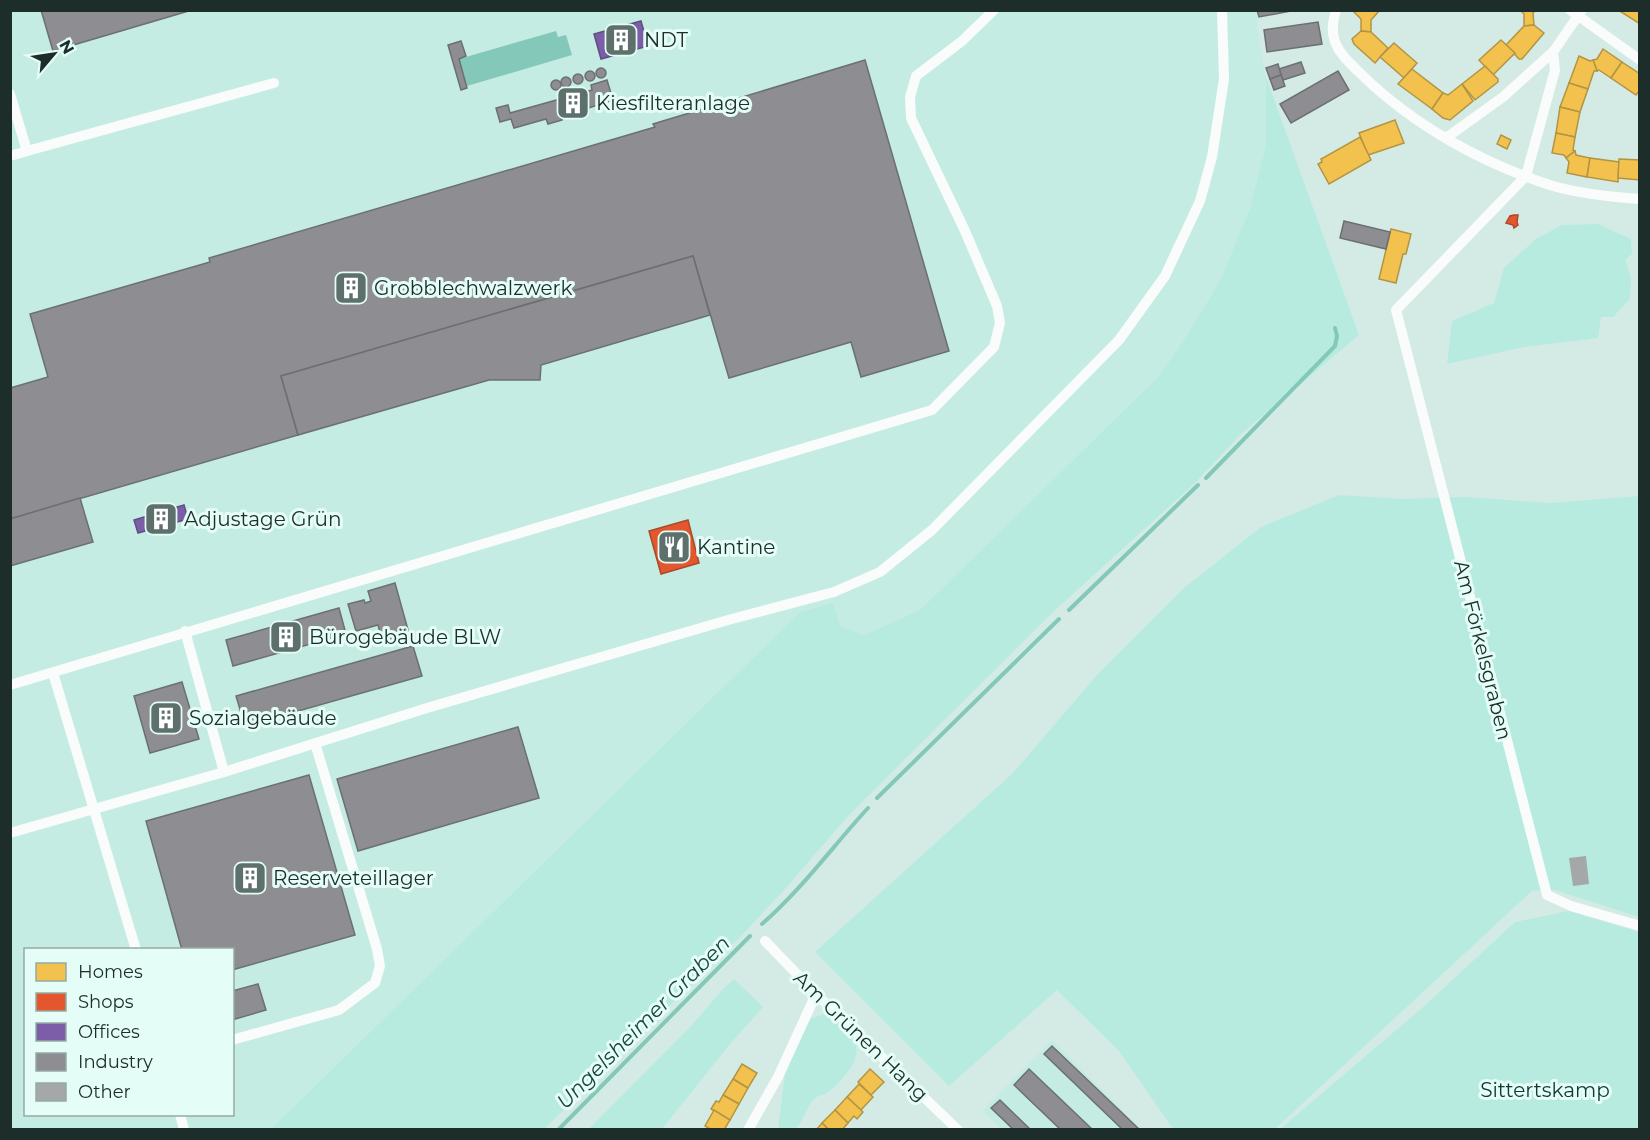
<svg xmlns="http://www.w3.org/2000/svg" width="1650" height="1140" viewBox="0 0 1650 1140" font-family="Montserrat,sans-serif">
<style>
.built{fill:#c5ece2;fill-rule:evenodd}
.green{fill:#b7ebe0}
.water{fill:#84c8ba}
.homes{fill:#f2c14e;stroke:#b29543;stroke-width:1.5}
.shops{fill:#e4572e;stroke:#a84a2c;stroke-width:1.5}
.offices{fill:#7b5ea7;stroke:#5f4f81;stroke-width:1.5}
.industry{fill:#8d8d92;stroke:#6b7072;stroke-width:1.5}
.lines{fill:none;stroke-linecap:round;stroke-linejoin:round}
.stream{stroke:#84c8ba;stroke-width:4}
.building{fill:#a4a8a8}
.street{stroke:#f9fcfb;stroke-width:10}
.labels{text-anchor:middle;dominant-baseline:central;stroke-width:6;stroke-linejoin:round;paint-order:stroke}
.poi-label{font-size:20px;fill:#1d2d29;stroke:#e5fdf7;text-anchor:start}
.street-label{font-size:20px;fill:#1d2d29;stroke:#e5fdf7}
.park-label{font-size:20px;fill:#0f3932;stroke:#e5fdf7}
.water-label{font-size:21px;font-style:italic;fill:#1c443d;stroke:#e5fdf7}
</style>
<rect width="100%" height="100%" fill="#d4ebe5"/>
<!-- built -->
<g class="built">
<path d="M10,11h1247l1,23 8,43v68l-17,66 -29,70 -38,62 -23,33 -239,234 -56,25 -64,-23 -529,517h-260zM26,950h206v164h-206z"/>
<polygon points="1052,1040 1141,1129 1002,1129 982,1111"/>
</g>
<!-- green -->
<g class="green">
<polygon points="1266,77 1359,335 1242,433 1194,484 1053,612 848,816 786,888 741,936 544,1129 271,1129 800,612 833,603 840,626 864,635 920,610 1159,376 1182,343 1220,281 1249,211 1266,145"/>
<polygon points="1598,224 1631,239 1632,254 1625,260 1631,277 1630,299 1613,317 1601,317 1598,338 1524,347 1447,364 1452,321 1494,303 1504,268 1536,239 1562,225"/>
<polygon points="1339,495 1403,499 1465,497 1551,503 1639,496 1639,917 1555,890 1532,891 1275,1129 1173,1129 1119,1051 1057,990 949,1086 815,952 1013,773 1097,675 1184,588 1261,527"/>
<polygon points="1568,911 1639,932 1639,1129 1280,1129 1422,1008 1515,922"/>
<polygon points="734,979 763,1007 730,1044 662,1129 589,1129 692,1025 723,989"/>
<path d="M824,1014c32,15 45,36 18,65 -4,4 -9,10 -14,13 -3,3 -9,3 -13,6 -8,7 -11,23 -20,31l-17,1 7,-56 24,-55z"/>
</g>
<!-- water -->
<polygon class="water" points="556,31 558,37 566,35 572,55 467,86 459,59"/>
<!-- homes -->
<g class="homes">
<polygon points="1352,10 1380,10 1371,20 1371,32 1361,31 1361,19"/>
<polygon points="1520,10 1536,10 1533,13 1534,25 1524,26 1524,14"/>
<polygon points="1618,10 1640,10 1640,24"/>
<polygon points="1534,25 1544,33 1522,59 1519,59 1506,45 1524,26"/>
<polygon points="1361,31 1371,32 1388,48 1375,63 1354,44 1352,39"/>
<polygon points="1501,40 1515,53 1493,75 1479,60"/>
<polygon points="1394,43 1417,63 1404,78 1380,57"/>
<polygon points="1603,49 1622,62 1611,78 1599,70 1597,71 1593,60 1597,59"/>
<polygon points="1579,56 1590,61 1593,60 1597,71 1594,71 1588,89 1569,83"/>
<polygon points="1622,62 1640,74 1640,90 1636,95 1611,78"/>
<polygon points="1485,66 1498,79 1498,82 1475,100 1462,84"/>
<polygon points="1412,69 1443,93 1432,109 1398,84"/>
<polygon points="1569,83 1588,89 1580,112 1560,107"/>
<polygon points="1462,84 1473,101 1450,120 1443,118 1432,109 1443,93 1448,95"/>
<polygon points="1560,107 1580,112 1575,137 1556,133"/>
<polygon points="1395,120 1404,143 1368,155 1359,133"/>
<polygon points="1556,133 1575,137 1573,150 1575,151 1566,158 1564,155 1552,153"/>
<polygon points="1501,135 1511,140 1507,149 1497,144"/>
<polygon points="1360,137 1371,160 1329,184 1318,164 1322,162 1321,159"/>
<polygon points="1575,151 1576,155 1590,158 1587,177 1567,173 1569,162 1566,158"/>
<polygon points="1590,158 1619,162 1618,182 1587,177"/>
<polygon points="1619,159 1640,160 1640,180 1618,178"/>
<polygon points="1391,229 1411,234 1406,254 1403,254 1396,283 1379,279"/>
<polygon points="742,1064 757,1073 748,1088 733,1079"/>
<polygon points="870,1069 884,1082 871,1095 858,1082"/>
<polygon points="733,1079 748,1088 739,1104 723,1095"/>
<polygon points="859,1084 873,1097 861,1110 847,1097"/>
<polygon points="723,1095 739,1104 730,1120 711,1109 716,1101 719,1102"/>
<polygon points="847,1097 863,1112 857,1119 854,1116 848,1123 835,1110"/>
<polygon points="714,1110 730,1120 724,1130 712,1130 705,1126"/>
<polygon points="835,1110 848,1123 842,1130 829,1130 822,1123"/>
<polygon points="822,1123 829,1130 816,1130"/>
</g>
<!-- shops -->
<g class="shops">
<polygon points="1514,215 1518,215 1517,222 1518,225 1514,228 1513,225 1506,223 1510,216"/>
<polygon points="688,520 699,563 661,574 649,531"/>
</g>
<!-- offices -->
<g class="offices">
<polygon points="641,21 648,46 601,59 594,34"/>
<polygon points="184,505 188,519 138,533 134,520"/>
</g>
<!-- industry -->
<g class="industry">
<polygon points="41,10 192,10 53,51"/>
<polygon points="1257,10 1296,10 1259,17"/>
<polygon points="1318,22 1322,44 1267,52 1264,30"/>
<polygon points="461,41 466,56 459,59 467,88 461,90 448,45"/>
<polygon points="865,60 949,351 861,377 851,342 729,378 693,256 281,376 298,435 10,519 10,388 48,377 30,314 210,262 209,258 655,127 653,124"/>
<polygon points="1301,62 1305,73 1283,80 1279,69"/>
<polygon points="1278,64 1281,75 1270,79 1266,68"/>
<circle cx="601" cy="73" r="5"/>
<circle cx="590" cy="76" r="5"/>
<polygon points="1338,71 1349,90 1291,123 1280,104"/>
<circle cx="578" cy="79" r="5"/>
<polygon points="1281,75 1285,86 1274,90 1270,79"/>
<circle cx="566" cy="82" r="5"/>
<circle cx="556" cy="85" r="5"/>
<polygon points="607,80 613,100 561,117 562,120 548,124 546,119 514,128 511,119 500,122 496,108 508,105 510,113 592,90 591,85"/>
<polygon points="1344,221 1390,232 1386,249 1340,238"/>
<polygon points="693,256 710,315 541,365 540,380 489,380 298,435 281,376"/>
<polygon points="80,498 93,542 10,566 10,519"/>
<polygon points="395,583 410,637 383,644 378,625 356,631 348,604 364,600 365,603 371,601 368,591"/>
<polygon points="339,608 346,634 233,666 226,640"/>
<polygon points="413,646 422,676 245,726 236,696"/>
<polygon points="182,682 199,739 150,753 134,696"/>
<polygon points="518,727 539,798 358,851 337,779"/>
<polygon points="309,775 355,935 232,970 232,950 182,950 146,821"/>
<polygon points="258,984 266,1010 232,1020 232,991"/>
<polygon points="1052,1046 1140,1130 1123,1130 1044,1054"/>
<polygon points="1029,1069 1093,1130 1061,1130 1014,1085"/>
<polygon points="1000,1100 1031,1130 1014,1130 991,1108"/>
</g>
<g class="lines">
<!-- stream -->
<g class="stream">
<polyline points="1206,478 1335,346 1337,336 1335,328"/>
<polyline points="1069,610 1198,485"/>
<polyline points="877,798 1059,619"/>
<path d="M762,924c40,-35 71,-78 106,-116"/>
<polyline points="558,1130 750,936"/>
</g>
</g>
<!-- building -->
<polygon class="building" points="1586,856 1589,884 1573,886 1569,858"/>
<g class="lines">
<!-- street -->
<g class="street">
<path d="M1336,10c-3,11 -5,21 -1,32 5,13 16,22 26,32 52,51 122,90 192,112 28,8 58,11 87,13"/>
<polyline points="1570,10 1640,60"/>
<polyline points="1582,10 1553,52 1555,70 1526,176 1396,310 1547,895 1571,906 1640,926"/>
<polyline points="10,94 27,151 274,83"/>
<polyline points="1446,138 1503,97 1553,52"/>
<polyline points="10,156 27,151"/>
<polyline points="185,631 224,772"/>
<polyline points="53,673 136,950"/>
<polyline points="10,685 932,410 994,347 1000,323 997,306 965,231 911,118 910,97 916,76 962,41 994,10"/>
<polyline points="10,833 224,772 427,708 728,620 834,592 880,572 932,530 1119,340 1165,276 1200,201 1212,157 1224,79 1222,10"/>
<polyline points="765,941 816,994 958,1130"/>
<polyline points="232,1040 339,1010 375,983 380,966 377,949 315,743"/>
<polyline points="180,1114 184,1130"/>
<polyline points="748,1130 778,1077 816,994"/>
</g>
</g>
<!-- icons -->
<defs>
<g id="building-square" transform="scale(1.725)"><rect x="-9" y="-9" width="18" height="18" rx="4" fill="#5d706b" stroke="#e5fdf7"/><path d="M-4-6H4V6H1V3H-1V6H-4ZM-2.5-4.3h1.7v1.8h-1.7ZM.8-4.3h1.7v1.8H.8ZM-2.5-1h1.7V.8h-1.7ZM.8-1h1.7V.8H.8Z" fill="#fff"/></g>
<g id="restaurant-square" transform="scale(1.725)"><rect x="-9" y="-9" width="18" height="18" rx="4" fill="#5d706b" stroke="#e5fdf7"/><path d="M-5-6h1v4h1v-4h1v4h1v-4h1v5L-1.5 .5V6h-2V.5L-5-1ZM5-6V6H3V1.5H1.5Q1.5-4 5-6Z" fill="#fff"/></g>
</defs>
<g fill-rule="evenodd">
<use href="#building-square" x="621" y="40"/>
<use href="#building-square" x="573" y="103"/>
<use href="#building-square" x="351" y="288"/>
<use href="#building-square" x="161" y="519"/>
<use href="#restaurant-square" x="674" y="547"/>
<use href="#building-square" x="286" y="637"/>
<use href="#building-square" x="166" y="718"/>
<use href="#building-square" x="250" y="878"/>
</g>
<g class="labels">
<!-- poi labels -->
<g class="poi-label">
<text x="644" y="40">NDT</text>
<text x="596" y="103">Kiesfilteranlage</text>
<text x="374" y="288">Grobblechwalzwerk</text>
<text x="184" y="519">Adjustage Grün</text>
<text x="697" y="547">Kantine</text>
<text x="309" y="637">Bürogebäude BLW</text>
<text x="189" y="718">Sozialgebäude</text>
<text x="273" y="878">Reserveteillager</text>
</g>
<!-- street labels -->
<g class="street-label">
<text transform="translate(1483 650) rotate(76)">Am Förkelsgraben</text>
<text transform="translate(861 1036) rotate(44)">Am Grünen Hang</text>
</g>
<!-- park labels -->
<g class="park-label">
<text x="1545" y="1090">Sittertskamp</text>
</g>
<!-- water labels -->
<g class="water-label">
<text transform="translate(643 1022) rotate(-45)">Ungelsheimer Graben</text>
</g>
</g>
<!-- border -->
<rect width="1650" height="1140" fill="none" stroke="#1d2d29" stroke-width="24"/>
<!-- legend -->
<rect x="24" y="948" width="210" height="168" fill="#e5fdf7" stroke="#95aaa5" stroke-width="1.5"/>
<rect x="36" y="963" width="30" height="18" fill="#f2c14e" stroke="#95aaa5" stroke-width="1.5"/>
<text x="78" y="978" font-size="18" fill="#1d2d29">Homes</text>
<rect x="36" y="993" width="30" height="18" fill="#e4572e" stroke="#95aaa5" stroke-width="1.5"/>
<text x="78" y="1008" font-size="18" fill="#1d2d29">Shops</text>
<rect x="36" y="1023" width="30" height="18" fill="#7b5ea7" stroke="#95aaa5" stroke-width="1.5"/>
<text x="78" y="1038" font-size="18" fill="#1d2d29">Offices</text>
<rect x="36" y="1053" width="30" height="18" fill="#8d8d92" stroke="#95aaa5" stroke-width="1.5"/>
<text x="78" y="1068" font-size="18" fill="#1d2d29">Industry</text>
<rect x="36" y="1083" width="30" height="18" fill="#a4a8a8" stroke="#95aaa5" stroke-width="1.5"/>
<text x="78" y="1098" font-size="18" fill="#1d2d29">Other</text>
<!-- north arrow -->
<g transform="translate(54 54) rotate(61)" stroke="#e5fdf7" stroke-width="4.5" paint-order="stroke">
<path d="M0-4.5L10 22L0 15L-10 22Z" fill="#1d2d29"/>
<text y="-9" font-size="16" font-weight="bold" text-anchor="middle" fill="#1d2d29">N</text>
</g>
</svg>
